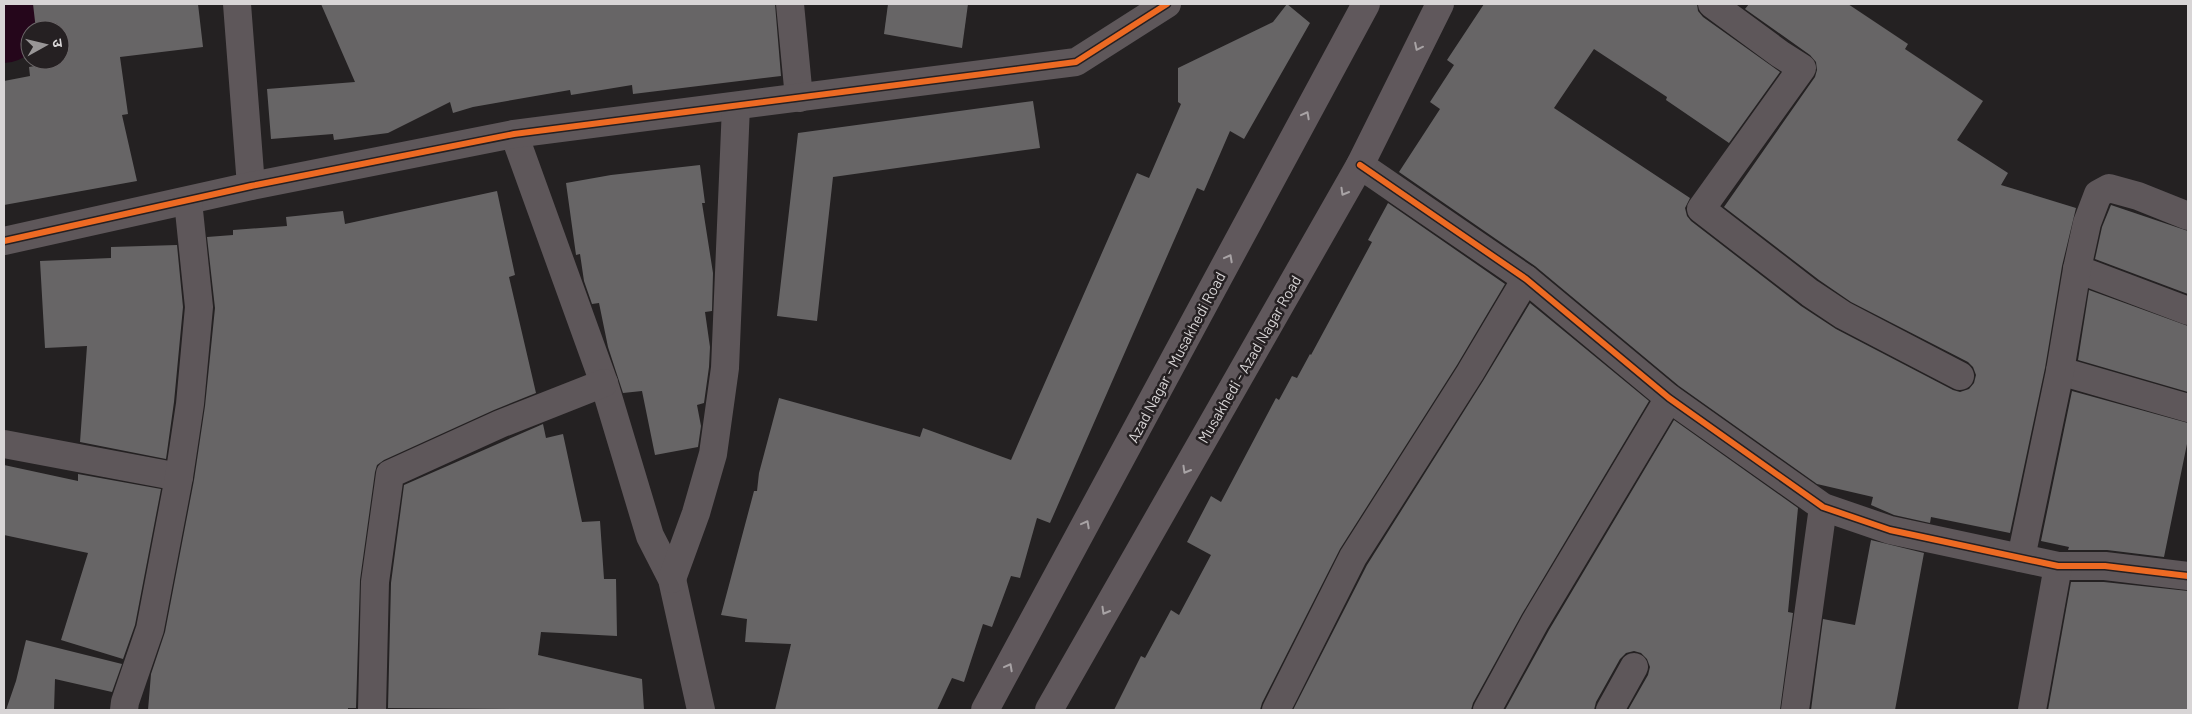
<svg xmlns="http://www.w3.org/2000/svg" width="2192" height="714" viewBox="0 0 2192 714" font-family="Barlow,'Noto Sans Devanagari',sans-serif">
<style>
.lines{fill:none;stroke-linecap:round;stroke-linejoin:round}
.river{stroke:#25061b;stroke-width:74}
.building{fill:#676566}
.minor{stroke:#5e575a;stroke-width:28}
.major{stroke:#60585c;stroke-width:28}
.cycleway-casing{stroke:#252022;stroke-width:9}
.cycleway{stroke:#ed6a23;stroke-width:6}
.oneway{stroke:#a8a3a5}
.labels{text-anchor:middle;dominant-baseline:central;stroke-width:5;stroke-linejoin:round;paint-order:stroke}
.street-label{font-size:15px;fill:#d8d5d6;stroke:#252022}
</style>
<rect width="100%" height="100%" fill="#242122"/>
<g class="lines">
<!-- river -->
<polyline class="river" points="4,26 13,4"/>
</g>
<!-- building -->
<g class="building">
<polygon points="33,4 198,4 203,47 120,57 128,114 122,115 137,181 4,205 4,81 30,76 29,67 41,65 41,60 60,60 60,30 36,30"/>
<polygon points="321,4 775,4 781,76 633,94 632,85 571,95 570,90 473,107 453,113 450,102 388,133 334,140 333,134 271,139 267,89 355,82"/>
<polygon points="888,4 968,4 962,48 884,34"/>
<polygon points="1287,4 1310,23 1244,139 1230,131 1204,191 1197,188 1050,523 1037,518 1020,578 1011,576 992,627 983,624 964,682 952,678 937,710 775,710 791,644 745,642 747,619 721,615 754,491 757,491 759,473 779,398 920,437 923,428 1011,460 1137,173 1149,178 1181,104 1178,102 1178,68 1273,22"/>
<polygon points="1484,4 1697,4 1698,11 1703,17 1780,72 1729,143 1666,100 1667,97 1594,49 1554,108 1690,198 1685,208 1687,216 1691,221 1801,306 1836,329 1953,390 1960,392 1969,389 1974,383 1976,375 1973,367 1968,362 1851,302 1819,280 1724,207 1815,77 1817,70 1816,62 1810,55 1745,9 1749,4 1848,4 1908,44 1905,49 1983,101 1957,140 2008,173 2001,185 2076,208 2062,266 2045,368 2010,533 1931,517 1930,523 1894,515 1871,505 1873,497 1817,484 1679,386 1535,266 1399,172 1440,109 1430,102 1454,65 1447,60"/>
<polygon points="1033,101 1040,148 833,177 817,321 777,316 798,133"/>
<polygon points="700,165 705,203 702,203 713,273 712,311 705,312 710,347 709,367 704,403 697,405 701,426 698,447 655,455 642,391 623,393 608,347 599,303 592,304 584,281 580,254 576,255 566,183 611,175"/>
<polygon points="497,191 515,275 509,277 536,393 494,410 384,460 377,465 375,472 360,580 356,708 348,708 348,710 148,710 151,674 165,632 194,480 205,406 215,308 207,237 233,235 233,230 287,226 286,217 343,211 345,224"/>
<polygon points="1388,203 1505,284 1457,365 1340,549 1262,703 1260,710 1114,710 1141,656 1145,658 1171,610 1179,615 1211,555 1187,542 1211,496 1221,502 1276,398 1279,400 1292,376 1297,378 1310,354 1311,355 1372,242 1368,240"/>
<polygon points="2111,205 2188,231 2188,294 2095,259 2102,227"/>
<polygon points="177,245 183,307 174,402 166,459 80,442 87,346 45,348 40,261 111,258 111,247"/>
<polygon points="2089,290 2188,326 2188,392 2078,360"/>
<polygon points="1530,303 1649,401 1522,614 1473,703 1471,710 1293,710 1367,565 1483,381"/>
<polygon points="2072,391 2188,423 2188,439 2164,557 2107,550 2068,550 2069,547 2041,541"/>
<polygon points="1674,420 1798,508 1788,612 1793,613 1780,710 1628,710 1648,675 1650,667 1647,659 1641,653 1634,651 1626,653 1620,659 1596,702 1594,710 1505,710 1549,630"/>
<polygon points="543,424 546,438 563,434 582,522 600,521 604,579 616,579 617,636 541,632 538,655 642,679 644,710 388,708 391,583 404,485"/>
<polygon points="4,465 78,481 78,474 161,489 135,625 123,659 61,640 88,553 4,535"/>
<polygon points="1871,540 1924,553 1895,710 1811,710 1823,619 1855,625"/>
<polygon points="2071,582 2104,582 2188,591 2188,710 2048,710"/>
<polygon points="26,640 122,664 112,692 55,679 54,710 6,710 16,681"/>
</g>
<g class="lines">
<!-- minor -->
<g class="minor">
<polyline points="237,4 251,186"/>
<polyline points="790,4 799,98"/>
<polyline points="1712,4 1780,54 1802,68 1701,209 1810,293 1843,315 1960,376"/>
<polyline points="514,134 604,383 650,536 672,579 701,710"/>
<polyline points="1360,165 1526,279 1669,398 1823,507 1890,530 2058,566 2105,566 2188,576"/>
<polyline points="4,241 251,186 514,134 1076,62 1167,4"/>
<polyline points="2077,269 2188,311"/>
<polyline points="2060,371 2188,408"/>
<polyline points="4,444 179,477"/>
<polyline points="2021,558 2060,371 2077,269 2087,223 2098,194 2109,188 2138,196 2188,216"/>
<polyline points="672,579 696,513 713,454 725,368 736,106"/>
<polyline points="124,710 125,702 150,629 179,477 190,404 199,307 188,201"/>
<polyline points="372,710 375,582 390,474 500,424 604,383"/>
<polyline points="1276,710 1353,557 1470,373 1526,279"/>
<polyline points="1487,710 1535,622 1669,398"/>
<polyline points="1610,710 1634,667"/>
<polyline points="1795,710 1823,507"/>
<polyline points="2032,710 2058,566"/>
</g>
<!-- major -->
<g class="major">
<polyline points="985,710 1366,4"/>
<polyline points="1049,710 1360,165 1440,4"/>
</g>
<!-- cycleway casing -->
<g class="cycleway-casing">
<g id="cycleway">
<polyline points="1360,165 1526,279 1669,398 1823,507 1890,530 2058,566 2105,566 2188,576"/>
<polyline points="4,241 251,186 514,134 1076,62 1167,4"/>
</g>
</g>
<!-- cycleway -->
<use href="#cycleway" class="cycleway"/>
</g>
<!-- one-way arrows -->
<defs><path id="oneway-chevron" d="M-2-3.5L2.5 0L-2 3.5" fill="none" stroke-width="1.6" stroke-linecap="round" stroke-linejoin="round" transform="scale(1.25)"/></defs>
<g class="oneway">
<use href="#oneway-chevron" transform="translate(1418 47) rotate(116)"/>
<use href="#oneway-chevron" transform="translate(1306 115) rotate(-62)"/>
<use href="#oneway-chevron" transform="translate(1344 192) rotate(120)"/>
<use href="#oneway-chevron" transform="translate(1229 258) rotate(-62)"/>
<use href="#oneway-chevron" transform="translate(1186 470) rotate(120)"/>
<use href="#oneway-chevron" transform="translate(1086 524) rotate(-62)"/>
<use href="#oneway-chevron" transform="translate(1105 611) rotate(120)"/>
<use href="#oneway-chevron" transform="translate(1009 667) rotate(-62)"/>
</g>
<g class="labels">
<!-- street labels -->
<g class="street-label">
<text transform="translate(1176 357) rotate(-62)">Azad Nagar - Musakhedi Road</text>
<text transform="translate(1249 359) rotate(-60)">Musakhedi - Azad Nagar Road</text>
</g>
</g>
<!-- border -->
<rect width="2192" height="714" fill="none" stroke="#d8d5d6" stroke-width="10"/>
<!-- north arrow -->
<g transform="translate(45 45) rotate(82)"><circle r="24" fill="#252022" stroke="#6d686a"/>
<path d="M0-4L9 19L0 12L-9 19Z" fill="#999697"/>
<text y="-8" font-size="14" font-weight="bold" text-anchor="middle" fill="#d8d5d6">उ</text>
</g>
</svg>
